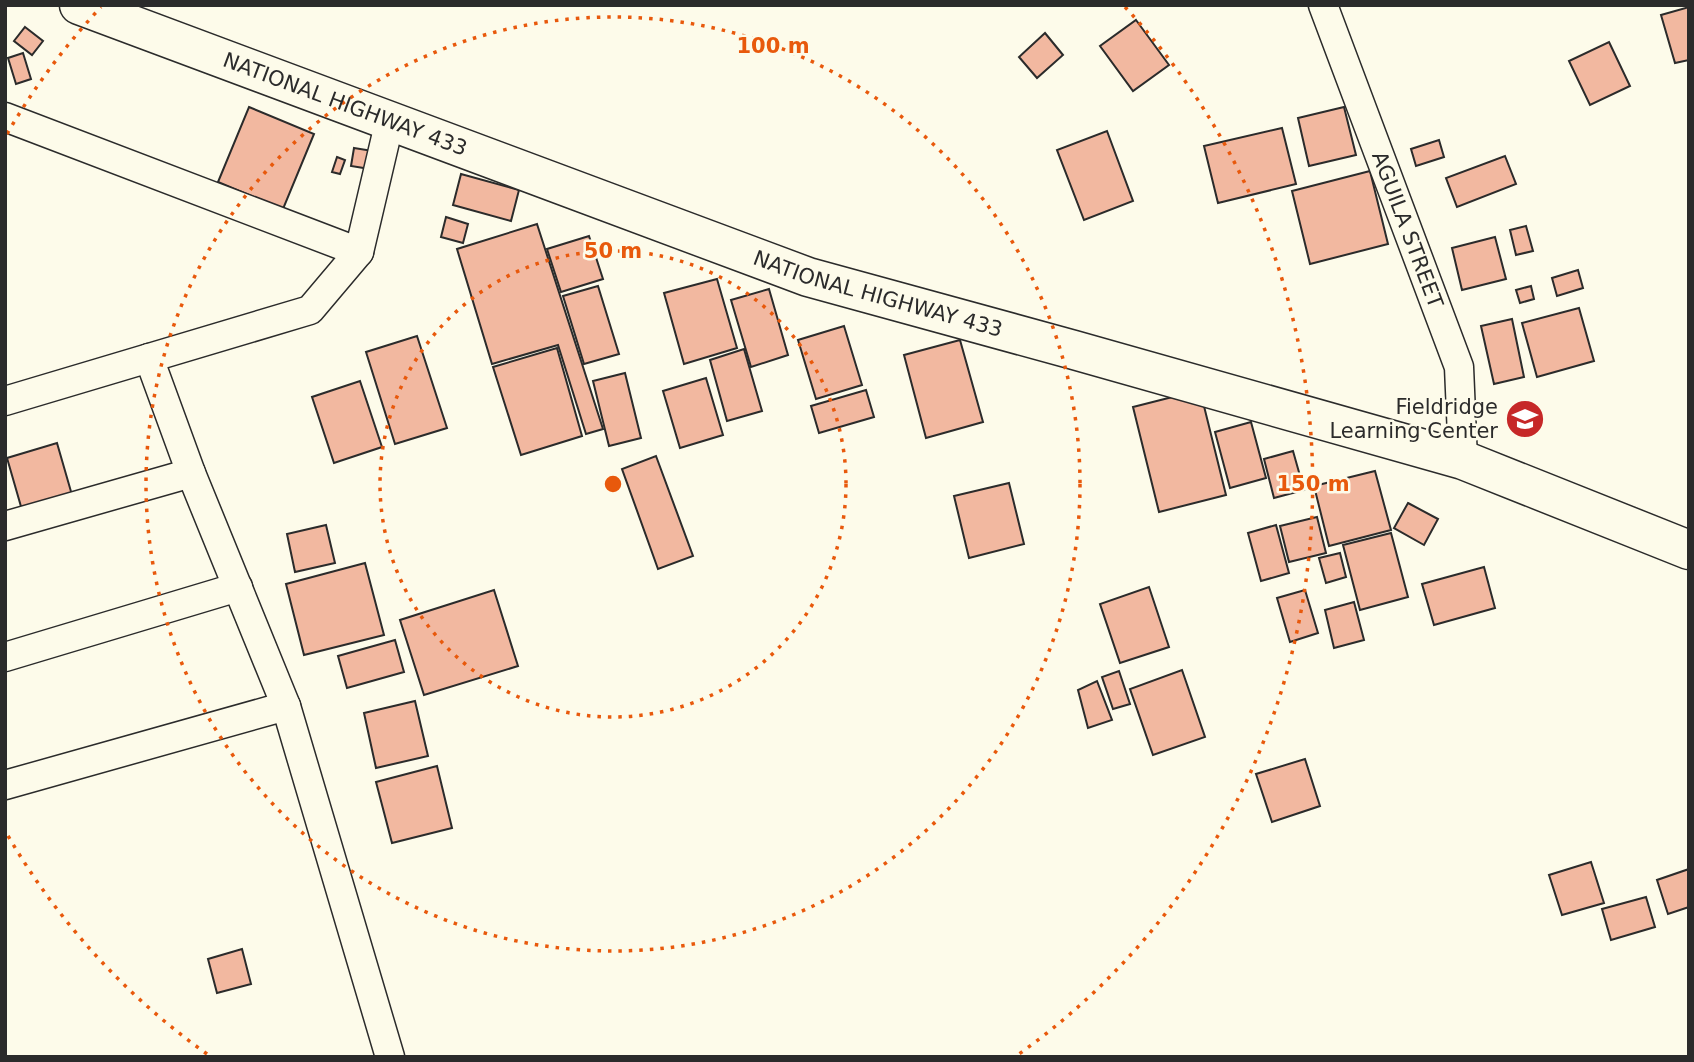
<svg xmlns="http://www.w3.org/2000/svg" width="1694" height="1062" viewBox="0 0 1694 1062" font-family="'DejaVu Sans',sans-serif">
<style>
.building{fill:#f2b8a0;stroke:#2b2b2b;stroke-width:2}
.lines{fill:none;stroke-linecap:round;stroke-linejoin:round}
.street-casing{stroke:#2b2b2b;stroke-width:31}
.primary-casing{stroke:#2b2b2b;stroke-width:41}
.street{stroke:#fdfbea;stroke-width:28}
.primary{stroke:#fdfbea;stroke-width:38}
.ring{fill:none;stroke:#e8590c;stroke-width:3.5;stroke-dasharray:3.5 7}
.labels{text-anchor:middle;dominant-baseline:central;stroke-width:5;stroke-linejoin:round;paint-order:stroke}
.street-label{font-size:21px;fill:#2b2b2b;stroke:#fdfbea}
.poi-label{font-size:21px;fill:#2b2b2b;stroke:#fdfbea;text-anchor:end}
.centre{fill:#e8590c;stroke:#fdfbea;stroke-width:3.5}
.ring-label{font-size:21px;text-anchor:middle;font-weight:bold;fill:#e8590c;stroke:#fdfbea;stroke-width:5;stroke-linejoin:round;paint-order:stroke}
</style>
<rect width="100%" height="100%" fill="#fdfbea"/>
<!-- building -->
<g class="building">
<polygon points="1689,7 1689,60 1675,63 1661,15"/>
<polygon points="1136,20 1169,65 1133,91 1100,46"/>
<polygon points="25,27 43,41 32,55 14,41"/>
<polygon points="1045,33 1063,55 1037,78 1019,57"/>
<polygon points="1609,42 1630,86 1590,105 1569,61"/>
<polygon points="23,53 31,79 16,84 8,58"/>
<polygon points="249,107 314,134 283,209 218,182"/>
<polygon points="1344,107 1356,155 1309,166 1298,118"/>
<polygon points="1282,128 1296,184 1218,203 1204,146"/>
<polygon points="1107,131 1133,201 1084,220 1057,150"/>
<polygon points="1439,140 1444,157 1416,166 1411,149"/>
<polygon points="354,148 373,151 370,169 351,166"/>
<polygon points="1505,156 1516,184 1457,207 1446,178"/>
<polygon points="337,157 345,160 340,174 332,172"/>
<polygon points="1370,171 1388,244 1310,264 1292,191"/>
<polygon points="461,174 519,190 511,221 453,205"/>
<polygon points="446,217 468,224 463,243 441,237"/>
<polygon points="537,224 603,429 586,434 558,345 492,364 457,249"/>
<polygon points="1526,226 1533,251 1516,255 1510,230"/>
<polygon points="589,236 603,279 561,292 547,249"/>
<polygon points="1495,237 1506,279 1462,290 1452,248"/>
<polygon points="1578,270 1583,288 1557,296 1552,278"/>
<polygon points="717,279 737,348 684,364 664,293"/>
<polygon points="598,286 619,354 584,364 563,296"/>
<polygon points="1531,286 1534,299 1520,303 1516,290"/>
<polygon points="769,289 788,355 751,367 731,300"/>
<polygon points="1579,308 1594,361 1537,377 1522,323"/>
<polygon points="1512,319 1524,377 1494,384 1481,326"/>
<polygon points="844,326 862,385 816,399 798,340"/>
<polygon points="417,336 447,428 395,444 366,352"/>
<polygon points="960,340 983,422 926,438 904,355"/>
<polygon points="557,348 582,436 521,455 493,367"/>
<polygon points="744,349 762,411 727,421 710,360"/>
<polygon points="625,373 641,438 609,446 593,381"/>
<polygon points="706,378 723,435 680,448 663,391"/>
<polygon points="360,381 382,447 334,463 312,397"/>
<polygon points="866,390 874,417 819,433 811,406"/>
<polygon points="1200,390 1226,495 1159,512 1133,407"/>
<polygon points="1251,422 1266,478 1230,488 1215,432"/>
<polygon points="57,443 72,495 22,510 7,458"/>
<polygon points="1293,451 1304,490 1274,498 1264,459"/>
<polygon points="656,456 693,556 658,569 622,469"/>
<polygon points="1375,471 1391,530 1329,546 1314,486"/>
<polygon points="1009,483 1024,544 969,558 954,496"/>
<polygon points="1408,503 1438,519 1424,545 1394,528"/>
<polygon points="1317,517 1326,553 1289,562 1280,526"/>
<polygon points="326,525 335,563 295,572 287,534"/>
<polygon points="1276,525 1289,573 1261,581 1248,533"/>
<polygon points="1391,533 1408,597 1360,610 1343,545"/>
<polygon points="1340,553 1346,577 1326,583 1319,558"/>
<polygon points="365,563 384,635 304,655 286,584"/>
<polygon points="1484,567 1495,608 1434,625 1422,584"/>
<polygon points="1149,587 1169,647 1120,663 1100,604"/>
<polygon points="494,590 518,666 424,695 400,620"/>
<polygon points="1305,590 1318,633 1290,642 1277,598"/>
<polygon points="1354,602 1364,640 1334,648 1325,610"/>
<polygon points="395,640 404,672 347,688 338,656"/>
<polygon points="1182,670 1205,737 1153,755 1130,689"/>
<polygon points="1119,671 1130,704 1113,709 1102,677"/>
<polygon points="1097,681 1112,720 1088,728 1078,690"/>
<polygon points="415,701 428,756 376,768 364,713"/>
<polygon points="1305,759 1320,806 1272,822 1256,774"/>
<polygon points="437,766 452,828 392,843 376,782"/>
<polygon points="1591,862 1604,903 1562,915 1549,875"/>
<polygon points="1689,869 1689,907 1668,914 1657,880"/>
<polygon points="1646,897 1655,927 1611,940 1602,909"/>
<polygon points="242,949 251,984 217,993 208,959"/>
</g>
<g class="lines">
<!-- street casing -->
<g class="street-casing">
<g id="street">
<path id="s1" d="M1323,5l136,362 4,93"/>
<polyline points="5,117 359,252"/>
<polyline points="149,358 191,473 286,706 390,1057"/>
<polyline points="5,401 310,310 359,252 390,120"/>
<polyline points="5,526 191,473"/>
<polyline points="5,657 238,587"/>
<polyline points="5,785 286,706"/>
</g>
</g>
<!-- primary casing -->
<g class="primary-casing">
<g id="primary">
<path id="s2" d="M79,5l729,272 266,73 389,110 226,90"/>
</g>
</g>
<!-- street -->
<use href="#street" class="street"/>
<!-- primary -->
<use href="#primary" class="primary"/>
</g>
<!-- distance rings -->
<g class="ring">
<circle cx="613" cy="484" r="233"/>
<circle cx="613" cy="484" r="467"/>
<path d="M207 1054A700 700 0 0 1 7 834M7 134A700 700 0 0 1 101 7M1125 7A700 700 0 0 1 1019 1054"/>
</g>
<!-- icons -->
<defs>
<g id="school-disc" transform="scale(2.0125)"><circle r="9.5" fill="#c62828" stroke="#fdfbea"/><path d="M0-5L7-2L0 1L-7-2ZM-4 1L0 2.5L4 1V4Q0 6-4 4Z" fill="#fff"/></g>
</defs>
<g fill-rule="evenodd">
<use href="#school-disc" x="1525" y="419"/>
</g>
<g class="labels">
<!-- street labels -->
<g class="street-label">
<text stroke="none"><textPath href="#s2" startOffset="284">NATIONAL HIGHWAY 433</textPath></text>
<text stroke="none"><textPath href="#s1" startOffset="240">AGUILA STREET</textPath></text>
<text stroke="none"><textPath href="#s2" startOffset="850">NATIONAL HIGHWAY 433</textPath></text>
</g>
<!-- poi labels -->
<g class="poi-label">
<text x="1498" y="407">Fieldridge<tspan x="1498" dy="24">Learning Center</tspan></text>
</g>
</g>
<circle cx="613" cy="484" r="10" class="centre"/>
<g class="ring-label">
<text x="773" y="53">100 m</text>
<text x="613" y="258">50 m</text>
<text x="1313" y="491">150 m</text>
</g>
<!-- border -->
<rect width="1694" height="1062" fill="none" stroke="#2b2b2b" stroke-width="14"/>
</svg>
